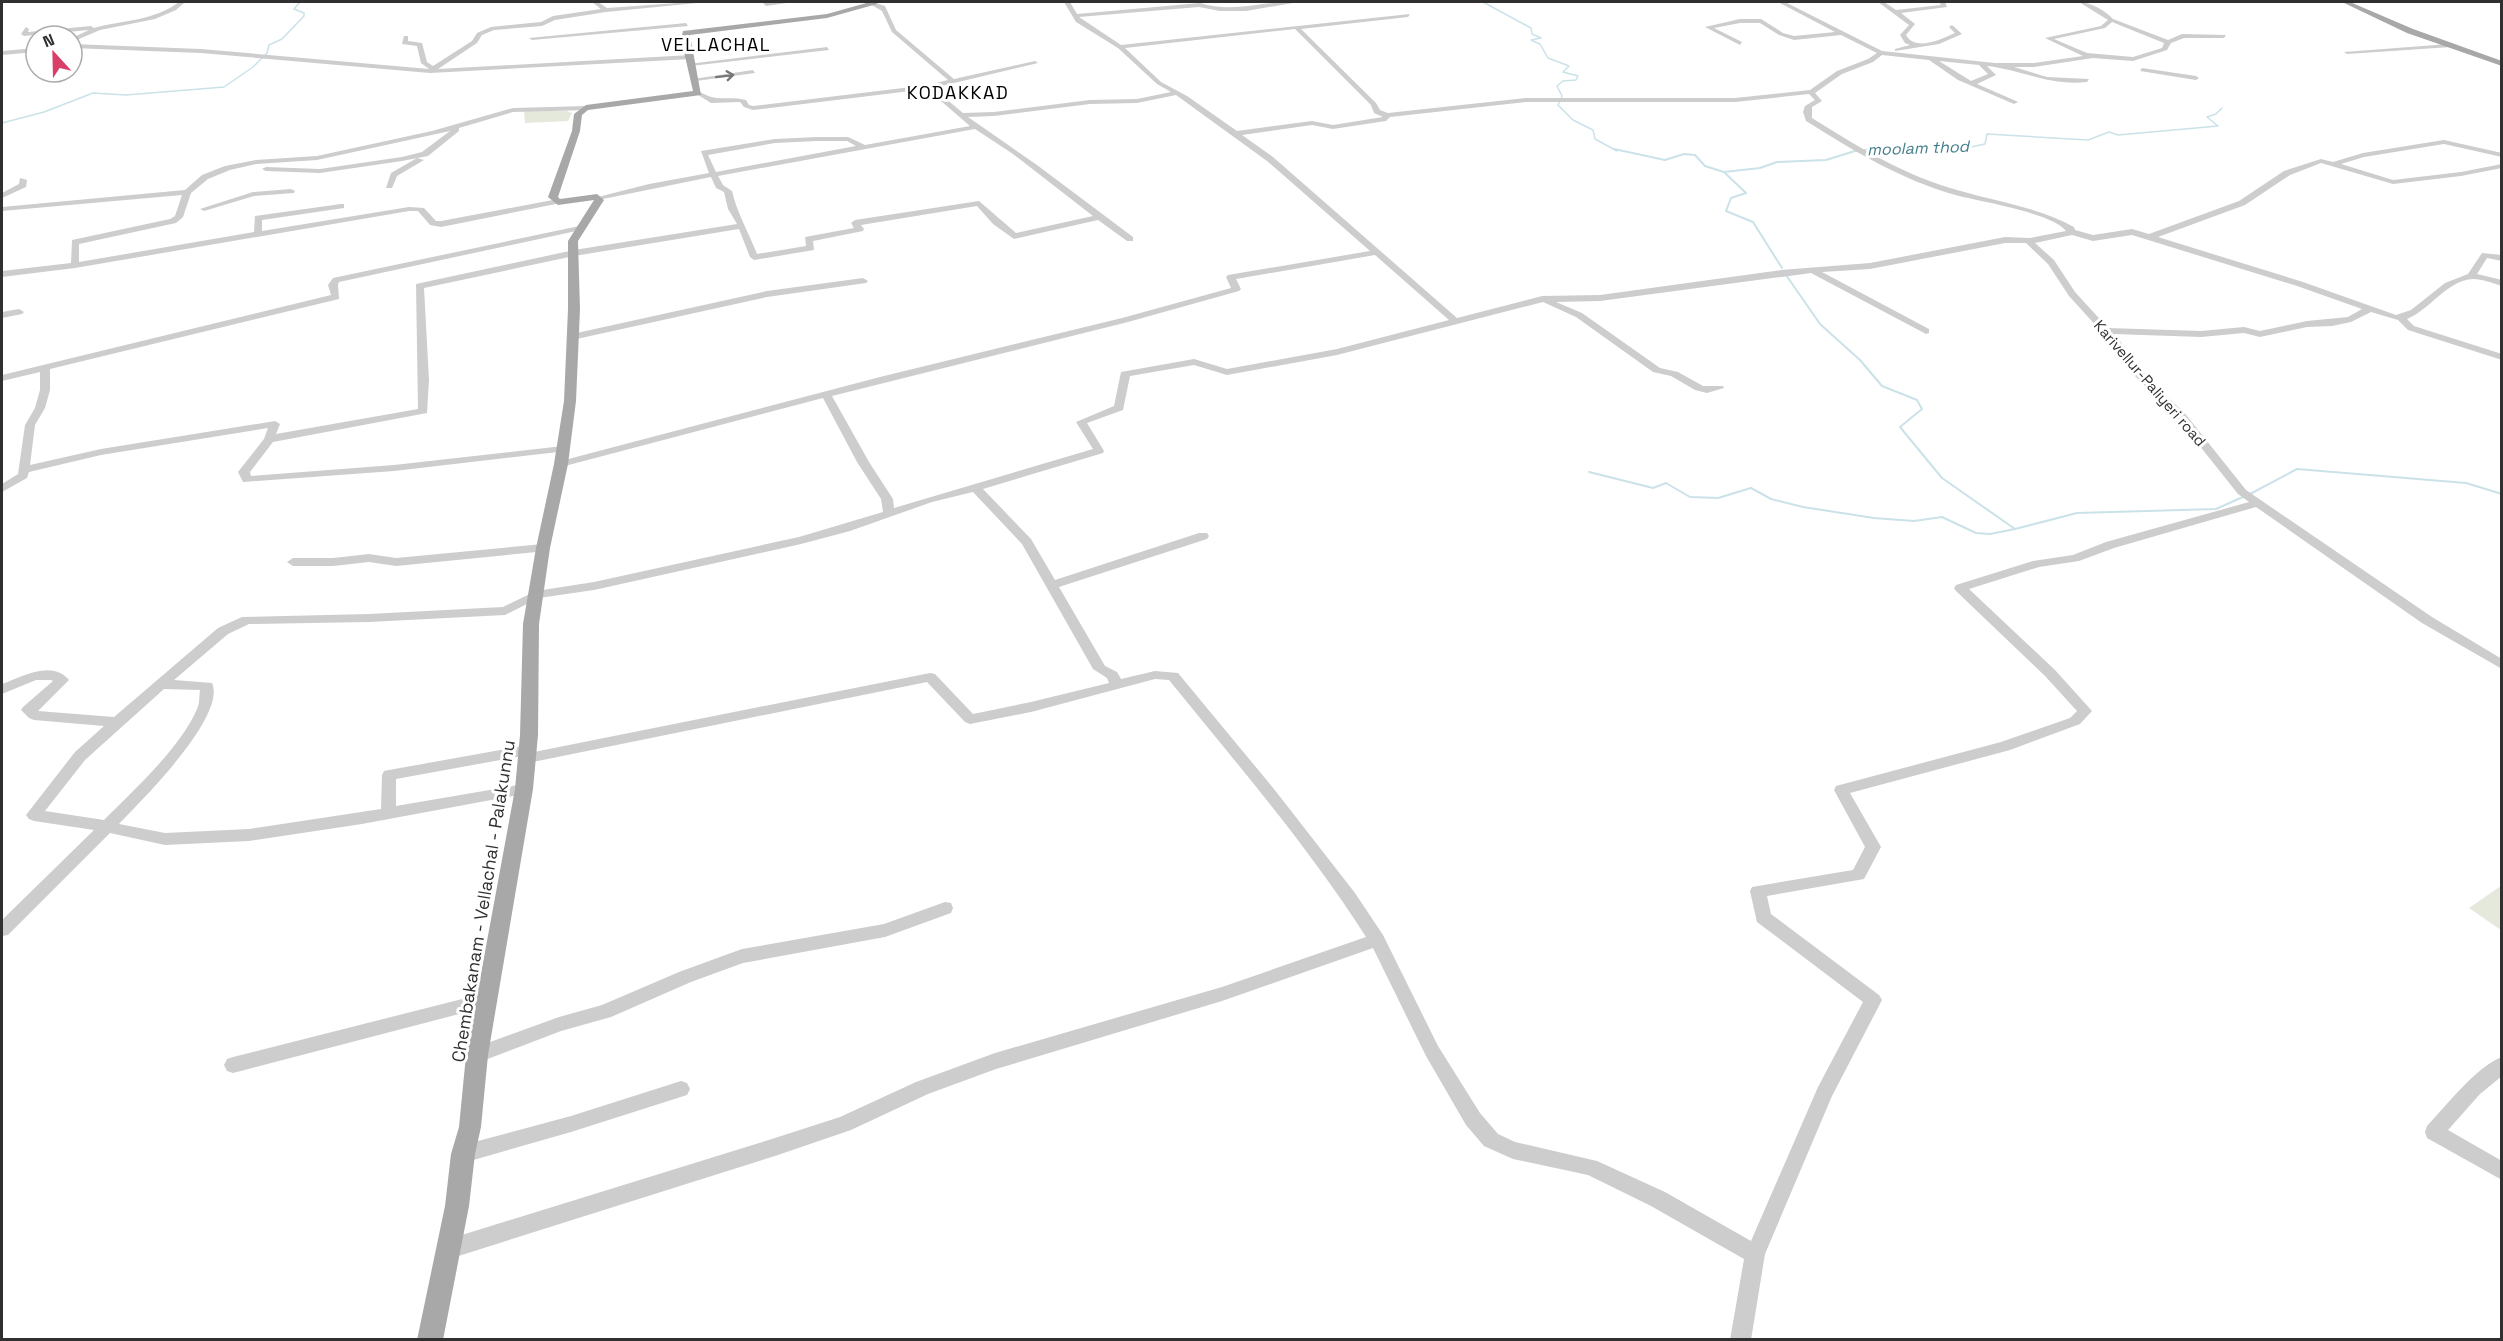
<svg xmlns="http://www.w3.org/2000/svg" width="2503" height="1341" viewBox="0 0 2503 1341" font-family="'Space Grotesk',sans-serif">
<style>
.green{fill:#e5e9dc}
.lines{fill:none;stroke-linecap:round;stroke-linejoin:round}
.stream-far1{stroke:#cae2e8;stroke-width:1.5}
.stream{stroke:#cae2e8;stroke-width:2}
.minor{fill:#cdcdcd;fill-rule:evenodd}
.major{fill:#a8a8a8;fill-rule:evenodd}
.oneway{stroke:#777}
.labels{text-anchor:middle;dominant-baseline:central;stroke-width:6;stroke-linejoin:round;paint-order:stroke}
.far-street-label{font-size:15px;fill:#303030;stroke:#fff}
.far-water-label{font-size:16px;font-style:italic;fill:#437e8c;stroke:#fff}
.far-quarter-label{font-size:18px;letter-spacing:1.5px;fill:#000;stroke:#fff}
.street-label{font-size:18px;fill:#303030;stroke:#fff}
</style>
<rect width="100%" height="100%" fill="#fff"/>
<!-- green -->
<g class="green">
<polygon points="524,111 567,111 572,113 568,121 525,123"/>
<polygon points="2501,886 2501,930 2469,908"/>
</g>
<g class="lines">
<!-- stream-far1 -->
<g class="stream-far1">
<polyline points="1483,2 1531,28 1532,34 1541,38 1531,40 1540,44 1548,58 1569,66 1563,72 1578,76 1576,80 1563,81 1557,86 1562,96 1558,105 1573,120 1593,130 1595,139 1617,151"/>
<polyline points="2,123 44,112 93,93 126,95 224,87 253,67 267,53 269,45 282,39 304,16 304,13 294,9 300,2"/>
<polyline points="1857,151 1925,145 1966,148 1985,144 1987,134 2088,140 2109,132 2118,135 2218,126 2207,117 2216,114 2222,108"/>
</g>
<!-- stream -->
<g class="stream">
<polyline points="1614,149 1665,160 1684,154 1695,155 1705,166 1724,172 1746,193 1731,198 1726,211 1753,222 1782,268"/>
<polyline points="1724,172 1760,168 1777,162 1826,160 1855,151 1874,149"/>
<polyline points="1786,275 1820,324 1860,360 1882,386 1917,400 1922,409 1900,427 1942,478 2015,529 2077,513 2216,509 2245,496"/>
<polyline points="1589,472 1653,488 1666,483 1690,497 1718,498 1751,488 1771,499 1803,507 1874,518 1914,521 1942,517 1976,533 1990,534 2015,529"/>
<polyline points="2250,494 2297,469 2466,483 2502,494"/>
</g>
<!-- minor -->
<g class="minor">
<path d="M179,2h6l-9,8 -21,9 -55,11 -28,12v-4l17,-8 -65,6 -3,-2 5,-7 3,2 -1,3 63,-6 3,2c29,-8 60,-7 85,-26z"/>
<polygon points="592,2 598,2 607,8 691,2 697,3 606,12 555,20 542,26 494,30 482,35 477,43 438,69 691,55 694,57 691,59 430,73 201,53 72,48 72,44 201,49 429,69 421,63 417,46 402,44 404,36 408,36 408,41 422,43 427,62 433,66 472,41 477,33 491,27 541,22 553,16 601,9"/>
<polygon points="762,2 793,2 766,6"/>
<path d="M873,2l12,4 11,24 58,49 81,-18 3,2 -105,25 30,25 31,-1 96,-12 47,-1 34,-7 -14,-8 -39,-36 -42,-26 -12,-20h6l7,12 123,-11c34,11 66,-3 99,-1l-53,9h-26l-21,-4 -120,10 42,28 289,-31 -2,3 -107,12 75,74 4,7 8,3 138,-15h209l75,-8 27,-19 31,-12 9,-6 -36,-18 -47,5 -15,-5 -19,-12h-20l-26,5 28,14 -2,3 -35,-18 35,-8h21l22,14 11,3 41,-4 -57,-30h7l97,49 113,12h39l49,-7 -38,-18 56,-12 7,-6 -29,-18c11,0 27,9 34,17l55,21 14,-6 44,1 -2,3h-40l-13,5 -4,7 -34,11 -40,-3 -59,9h-20l33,10 42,2 -2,3c-40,4 -64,-12 -100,-16l9,9 -19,9 39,17 2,1 -4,2 -56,-24 -29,-20 -47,-5 -9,7 -31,12 -27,19 7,8 -10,6v11c43,27 87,54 135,69 43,14 87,18 127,40l1,3 18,5 39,-6 17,5 90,-33 45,-30 37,-12 12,3 30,-9 81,-13 58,13v4l-58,-13 -80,13 -23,7 52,16 68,-8 41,-8v4l-41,8 -68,8 -72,-21 -31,12 -45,30 -87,32 145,45 93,33 15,-5 34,-27 23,-9 14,-21 20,2v6l-15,-3 -10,16 25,6v6c-10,-3 -19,-7 -29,-7 -26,1 -43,31 -66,40l7,7 88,28v6l-94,-30 -10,-10 -27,-8 -20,10 -19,4 -25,1 -47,10 -16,-4 -43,4 -87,-3 12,14 12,19 49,49 59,74 186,127 70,42v10l-80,-46 -166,-116 -142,41 -35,13 -40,6 -70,22 86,81 37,41 -12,13 -70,26 -160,43 31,54 -17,32 -97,17 4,18 108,81 3,5 -50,96 -67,158 -14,86h-21l14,-81 -93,-53 -63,-31 -75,-16 -29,-13 -18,-21 -40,-69 -53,-108 -151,53 -226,68 -68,25 -77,36 -76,26 -326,103 -7,-3 -3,-7 3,-7 7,-3 326,-101 65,-21 76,-35 79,-29 227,-66 144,-50c-58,-91 -129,-173 -197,-257l-14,-1 -124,33 -61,12 -5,-2 -38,-40 -399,81 -5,-1 -1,-6 -126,23v27l128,-22 5,1 2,4 -2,4 -5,1 -162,30 -113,17 -84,4 -55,-12 -102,102 -6,1v-16l92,-90 -60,-9 -5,-2 -3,-4 49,-63 29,-26 -70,-6 -5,-2 -8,-8 2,-3 30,-26 -2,-1h-15l-34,14v-10c19,-7 50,-25 67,-4l-31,31 76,6 104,-89 24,-11 127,-3 134,-7 33,-16 58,-9 205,-45 84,-25 -2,-13 -24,-37 -34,-64 -262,69 -6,-3 2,-2 323,-85 242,-59 109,-30 -5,-11 2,-2 142,-24 -103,-90 -91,-66 -39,8 -47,1 -96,12 -26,1 69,48 96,72v4h-6l-29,-21 -84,19 -21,-15 -16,-18 -116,19 3,4 -1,2 -50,10 1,9 -60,10 -4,-3 -11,-28 -165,27 -150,32 5,92 -2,33 -154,29 -23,30 1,4 143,-11 169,-19 5,3 -1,2 -173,20 -151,11 -5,-10 26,-33 4,-11 -167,27 -72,17 -2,6 -25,14v-8l16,-10 7,-49 10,-17 5,-18v-18l-38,9v-6l329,-80 -3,-10 5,-7 251,-53v4l-3,1 -242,52 -1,3 1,14 -289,70v21l-5,18 -10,17 -5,40 71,-16 174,-28 5,3 -4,10 142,-25 -2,-125 158,-34 163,-26 -9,-15 -4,-17 -8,-4 -5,-11 -113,23 -4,-2 55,-14 60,-11 -8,-22 74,-12 42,-2h31l17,8 105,-19 -43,-37 -174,21 -9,-3 -4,-5 -29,1 -16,-10 5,-1c19,11 27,3 46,8l3,5 4,1 175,-21 20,-5 -56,-48 -10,-21 -12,-7zM2112,22l52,21 -2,5 -29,9 -46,-4 -33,-14 51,-11zM1295,29l76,76 3,8 9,4 -50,8 -21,-4 -75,10 -50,-35 -26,-14 -36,-34zM1939,61l40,4 9,9 -17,7zM1809,94l6,6 -10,6 -2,6 3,9c48,30 97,60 153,75 24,6 93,17 107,35l-36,7 -25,-1 -135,26 -89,7 -181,25 -58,1 -85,22 -184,-161 -31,-22 70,-10 21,4 53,-8 4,-4 136,-15h209zM975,129l38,25 80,62 -77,17 -37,-32 -124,19 -4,3 3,5 -49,9 1,9 -49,8c-8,-21 -20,-41 -25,-63l-9,-6 -5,-9zM817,141h30l9,5 -140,26 -8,-17 67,-12zM2072,235l21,6 39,-6 165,51 65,23 -14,8 -41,4 -47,10 -16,-4 -43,4 -93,-3 -33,-36 -21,-32 -19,-17zM2005,243h21l22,21 21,32 50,55 11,20 49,49 59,74 11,8 -143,40 -33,13 -40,6 -77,24 -2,3 2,3 89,85 32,35 -7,7 -69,24 -165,44 -2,4 31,57 -12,23 -101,17 -2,4 7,31 106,80 -45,85 -67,154 -86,-49 -68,-31 -82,-19 -17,-8 -18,-21 -42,-67 -55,-111 -28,-42 -81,-104 -96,-116 -23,-2 -34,8 -4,-7 -12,-6 -46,-79 148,-48 2,-3 -2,-3h-8l-144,47 -24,-41 -48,-50 120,-36 1,-2 -17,-28 36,-13 7,-34 64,-11 33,10 110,-20 206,-53 33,15 77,55 18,4 24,14 12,3 17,-5 -1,-2h-20l-25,-14 -18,-4 -78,-55 -26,-11 44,-1 211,-28 115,61 3,-1v-4l-107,-57 48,-3zM1375,255l74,65 -112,29 -110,20 -33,-10 -73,13 -7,34 -38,16 17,27 -199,59 -1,-9 -24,-37 -37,-66 296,-74 111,-31 2,-2 -5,-10zM973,492l49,52 71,125 14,9 2,5 -78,19 -58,12 -38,-40 -5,-1 -396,79 -1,-6 -5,-1 -139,25 -5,1 -2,4 -1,34 -132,20 -84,4 -46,-9c23,-24 108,-108 93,-141l-38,-3 54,-46 21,-10 120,-2 136,-7 34,-17 55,-8 207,-46 49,-13 82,-29zM164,689l36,1c-1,6 0,13 -3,19 -16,38 -64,82 -93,111l-59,-9 40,-51z"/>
<path d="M1878,2h6l12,8 45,-5 -2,-3h6l2,5 -46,6 14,11 -9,11c10,17 35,4 49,-2l-6,-6 3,-2 10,9 -23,10 -44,7v-2l15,-4 -5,-2 -5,-8 9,-10z"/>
<polygon points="686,23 688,26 532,40 529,38"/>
<polygon points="2449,44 2451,47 2347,54 2344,52"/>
<polygon points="827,47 829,50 691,66 688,64"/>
<polygon points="36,48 36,52 2,55 2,51"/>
<polygon points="2142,68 2196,76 2199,78 2196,80 2140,71"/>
<polygon points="753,70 755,73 696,81 693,79"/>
<polygon points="586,106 590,108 589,110 513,112 459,128 459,131 428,156 402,161 320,173 266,171 262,169 266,167 320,169 402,157 422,152 450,131 317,160 256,164 230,170 208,179 191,193 183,217 176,223 79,244 79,262 254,232 255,216 341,204 344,204 344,208 262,220 262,231 409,207 424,208 436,221 441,221 558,199 561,199 561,203 441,227 430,225 418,211 409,211 75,268 2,277 2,271 71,263 72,240 170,219 175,216 182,195 2,211 2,207 185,190 202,175 225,166 256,160 317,156 432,131 513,108"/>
<polygon points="417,158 424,160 397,176 392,188 386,188 391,173"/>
<polygon points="20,178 27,180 26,187 2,198 2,193 19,184"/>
<polygon points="291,189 295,191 294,193 254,196 204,211 200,209 253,192"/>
<polygon points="863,278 868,281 866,283 767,297 572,340 567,337 572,334 767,291"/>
<polygon points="19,309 24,312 22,314 2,318 2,312"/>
<polygon points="543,544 549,548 547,551 396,566 369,562 333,566 293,566 287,562 293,558 333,558 369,554 396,558"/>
<polygon points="945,902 951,903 953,908 951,913 885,937 743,963 691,982 611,1017 561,1031 477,1063 471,1061 468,1055 471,1049 559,1017 602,1005 679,972 742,949 884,924"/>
<polygon points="486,993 492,995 495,1000 492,1005 486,1007 233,1073 227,1071 224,1065 227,1059 233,1057"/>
<path d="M2502,1057v19l-22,18 -32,36 54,31v19l-75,-42 -2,-6 2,-6c19,-20 50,-60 75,-69z"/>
<polygon points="681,1081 687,1083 690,1089 687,1095 571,1132 463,1163 456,1160 453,1154 456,1148 463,1145 571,1116"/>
</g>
<!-- major -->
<g class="major">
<polygon points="870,2 876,2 877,4 827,18 690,35 701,95 588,110 582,115 580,131 558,197 560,199 597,194 604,200 578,241 580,309 576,401 568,464 550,548 539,624 538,735 533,789 488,1055 481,1127 475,1154 469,1206 443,1340 417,1340 445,1206 451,1154 459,1127 466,1055 515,789 520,735 523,624 536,548 554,464 564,401 568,309 568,241 594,200 558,205 548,197 572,131 574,114 586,105 693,91 681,39 683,31 827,14"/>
<polygon points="2342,2 2350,2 2413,29 2502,61 2502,66 2407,33"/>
</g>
</g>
<!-- one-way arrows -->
<defs><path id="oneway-shaft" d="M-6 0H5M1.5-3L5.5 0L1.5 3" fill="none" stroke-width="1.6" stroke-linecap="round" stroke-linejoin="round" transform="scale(1.5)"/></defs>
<use class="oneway" href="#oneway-shaft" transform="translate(725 76) rotate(-7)"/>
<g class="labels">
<!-- far-street labels -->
<g class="far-street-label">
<text transform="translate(2150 383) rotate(49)">Karivellur-Paliyeri road</text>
</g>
<!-- far-water labels -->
<g class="far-water-label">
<text transform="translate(1918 148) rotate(-2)">moolam thod</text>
</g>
<!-- far-quarter labels -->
<g class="far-quarter-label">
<text x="716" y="44">VELLACHAL</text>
<text x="958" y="92">KODAKKAD</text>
</g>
<!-- street labels -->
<g class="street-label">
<text transform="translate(483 901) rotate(-81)">Chembakanam - Vellachal - Palakunnu</text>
</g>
</g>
<!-- border -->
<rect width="2503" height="1341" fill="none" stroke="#303030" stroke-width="6"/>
<!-- north arrow -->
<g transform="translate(54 54) rotate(338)"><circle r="28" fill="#ffffff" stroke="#acacac" stroke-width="1.5"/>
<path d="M0-4.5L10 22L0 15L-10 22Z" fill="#d8406a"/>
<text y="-9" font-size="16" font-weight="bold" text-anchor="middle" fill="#303030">N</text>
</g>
</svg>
